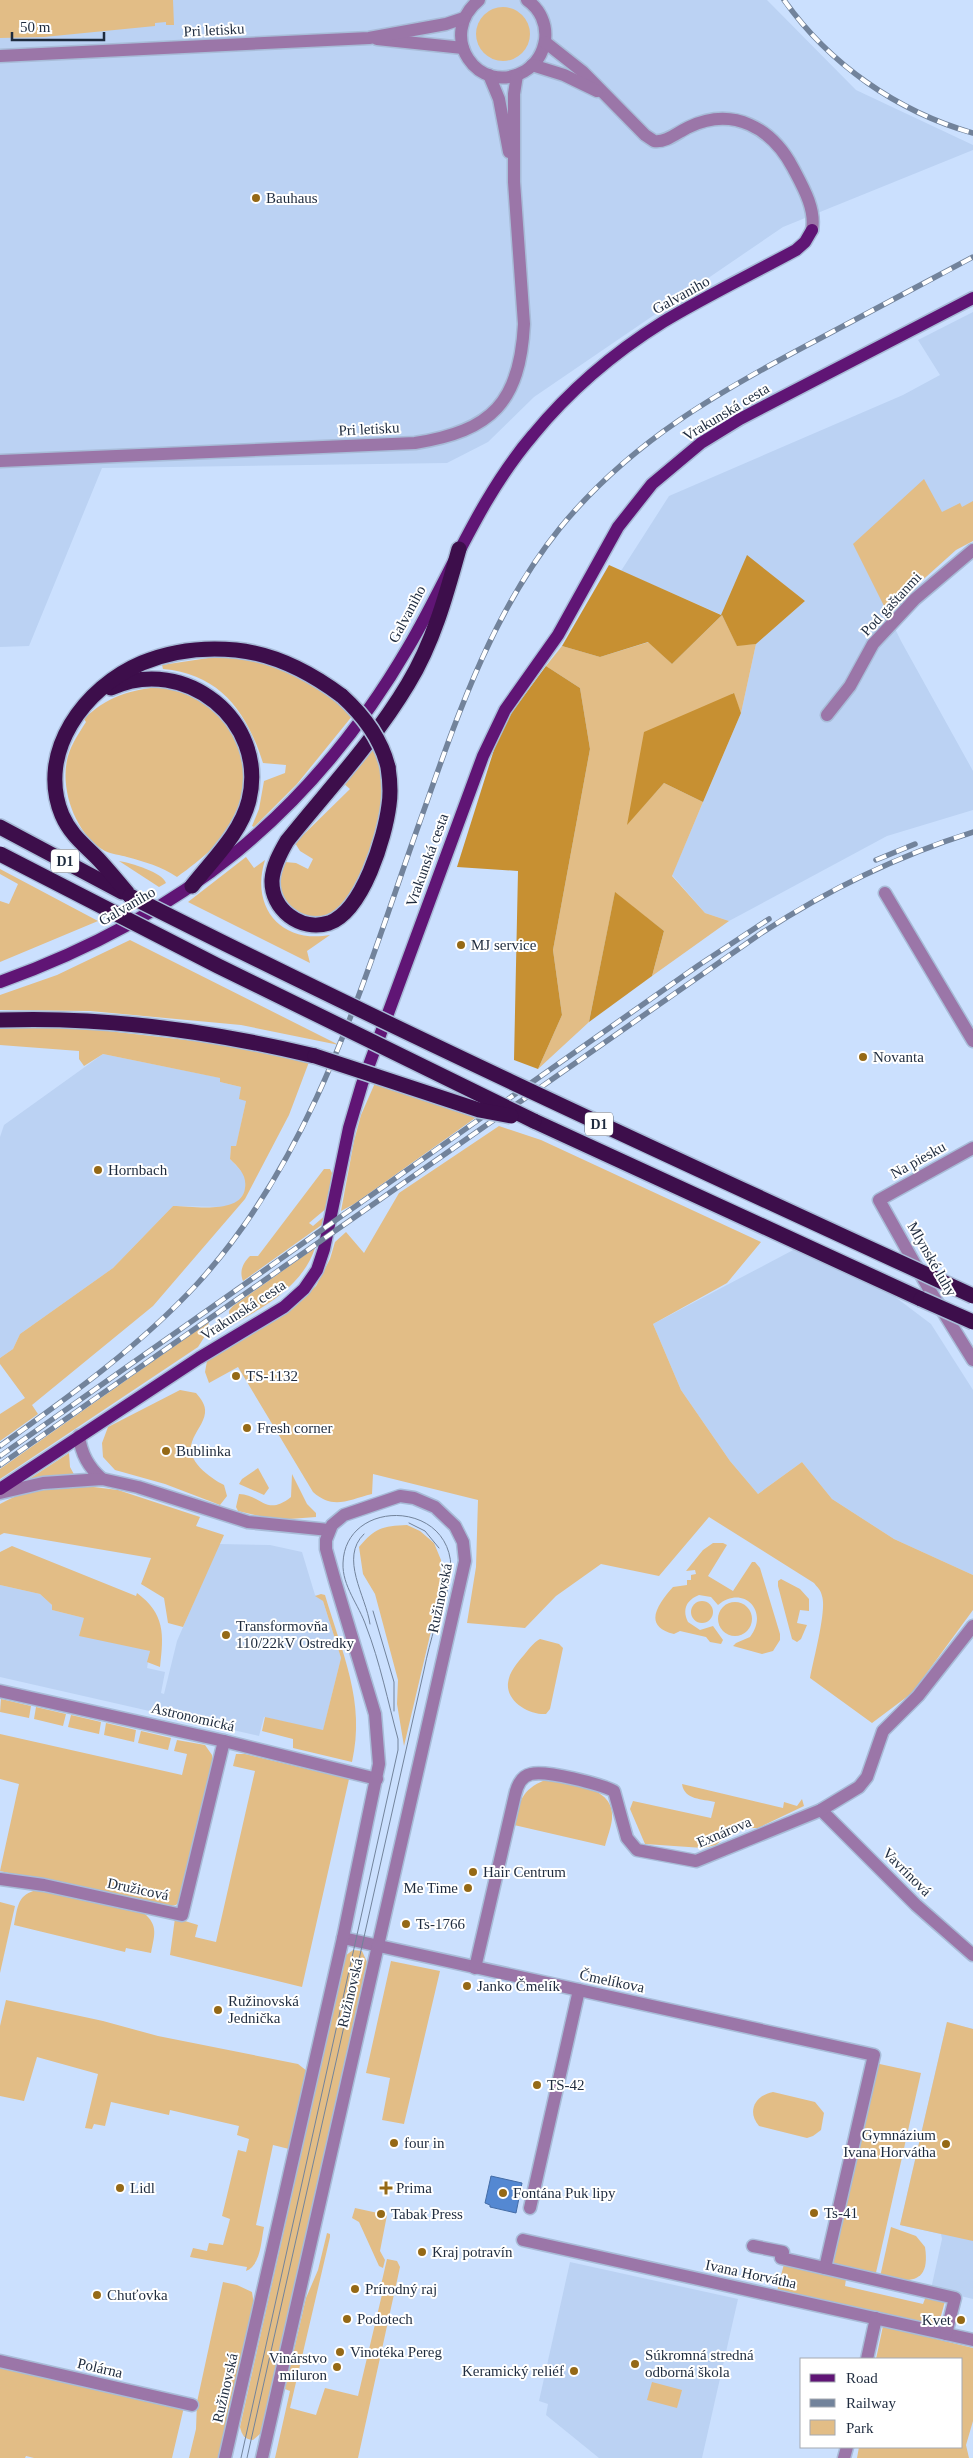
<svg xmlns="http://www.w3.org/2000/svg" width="973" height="2458" viewBox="0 0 973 2458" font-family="Georgia,serif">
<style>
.built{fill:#bbd2f3}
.green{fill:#e2bd86}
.forest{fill:#c79032}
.water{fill:#5488d2;stroke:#446ca6}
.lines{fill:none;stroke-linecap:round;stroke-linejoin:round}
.minor-casing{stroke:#a8bcd8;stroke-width:15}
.major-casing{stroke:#a8bcd8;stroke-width:15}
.highway-casing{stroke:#a8bcd8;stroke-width:18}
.minor{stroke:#9b76a8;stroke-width:12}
.major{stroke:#601575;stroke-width:12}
.highway{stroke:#3d0e4b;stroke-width:15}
.tram{stroke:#72839b;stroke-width:1}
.rail-casing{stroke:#72839b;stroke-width:5.5}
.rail{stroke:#fff;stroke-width:4;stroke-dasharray:11;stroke-linecap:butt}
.highway-bridge-casing{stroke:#a8bcd8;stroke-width:18;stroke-linecap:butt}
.highway-bridge{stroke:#3d0e4b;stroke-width:15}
.poi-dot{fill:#956916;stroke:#fff;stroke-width:2}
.labels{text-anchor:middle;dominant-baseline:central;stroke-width:4;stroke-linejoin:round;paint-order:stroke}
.shield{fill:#fff;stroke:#626b78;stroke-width:1}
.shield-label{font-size:14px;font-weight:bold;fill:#1e2b3e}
.street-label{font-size:15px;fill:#1e2b3e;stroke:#fff}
.poi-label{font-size:15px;fill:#1e2b3e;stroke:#fff;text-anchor:start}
</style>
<rect width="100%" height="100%" fill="#cbe0fe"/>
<!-- built -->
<g class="built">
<polygon points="0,0 767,0 856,90 973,145 973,150 783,227 534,397 488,442 447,463 102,468 29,646 0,647"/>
<polygon points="973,312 973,532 887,612 901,641 973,771 973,810 887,836 729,921 705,913 672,875 741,713 756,644 805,601 747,556 722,615 621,571 669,496 903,395 940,375 918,340"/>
<polygon points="103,1054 221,1078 220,1082 241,1087 246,1101 236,1147 231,1146 230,1159 244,1174 246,1182 245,1193 234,1205 225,1207 173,1206 113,1268 20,1334 13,1349 0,1358 0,1137 4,1125"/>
<polygon points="797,1248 878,1284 931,1324 973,1390 973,1575 894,1539 832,1499 802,1462 758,1494 730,1461 681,1390 653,1324"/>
<polygon points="219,1544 270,1545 302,1552 315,1595 323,1601 341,1658 323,1731 264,1717 259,1736 0,1677 0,1585 40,1594 52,1605 52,1610 84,1618 150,1651 147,1668 165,1672 161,1693 164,1694 177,1641"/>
<polygon points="947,2022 973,2029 973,2299 931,2289 942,2239 941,2234 900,2225"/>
<polygon points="570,2262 738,2299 702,2458 599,2458 546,2415 548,2404 539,2401"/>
</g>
<!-- green -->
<g class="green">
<polygon points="0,0 173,0 174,25 166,25 166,22 155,23 155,26 44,37 0,38"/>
<circle cx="503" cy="34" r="27"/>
<polygon points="924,479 942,512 960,503 962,507 973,501 973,541 956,550 887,612 853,544"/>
<polygon points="722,615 737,645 756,644 741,713 733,693 627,824 664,783 703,802 672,876 705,913 729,921 652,976 664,931 615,893 589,1022 538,1069 562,1015 553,950 590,749 580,688 546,666 562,646 600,657 649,642 672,664"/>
<path d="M215,657c54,1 100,22 138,58l-56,69 -43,43 -2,-1 7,-17 5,-28 21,-8 1,-8 -23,-2c-16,-51 -43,-89 -100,-94l-1,-4z"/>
<path d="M162,687c47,11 78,35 82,86 1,13 1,26 -4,38 -13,28 -38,48 -63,66 -16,-11 -32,-15 -50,-20 -6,-2 -16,-3 -22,-6 -30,-17 -46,-63 -37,-95 4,-13 11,-23 18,-34l-2,-3c22,-22 47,-30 78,-32z"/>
<path d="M373,743c6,13 10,27 11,41 2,28 -24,110 -47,127 -19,12 -51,7 -56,-17 -3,-11 -1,-20 2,-31l2,-1 11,1 12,6 5,-10 -13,-8 -5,-8 55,-54 -7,-6z"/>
<path d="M246,857l8,11 11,-8c-15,47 16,84 65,75l-23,16 3,12 -122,-61z"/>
<path d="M119,861c12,2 43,11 47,22l-7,4z"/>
<polygon points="0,869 98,921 0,962 0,901 9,904 18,884 0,874"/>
<polygon points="130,940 339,1045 241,1025 90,1011 0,1010 0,995 57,975"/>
<path d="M56,1025l165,19 88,18 -20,53 -44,84 -92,107 -121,99 6,9 -38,27v-27l25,-16 -25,-34v-6l13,-9 7,-15 93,-66 60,-62c20,0 69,9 72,-18 2,-13 -6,-20 -15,-29l1,-13h5l10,-45 -7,-2 2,-12 -21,-5v-4l-117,-24 -19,12 -5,-7v-8l-79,-6v-18z"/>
<polygon points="375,1083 478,1116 354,1204 341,1211 354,1141 361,1115"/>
<path d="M499,1126l42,14 220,102 -34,41 -74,41 28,66 49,71 28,33 44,-32 30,37 62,40 79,36v35l-61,83 -40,30 -62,-45c3,-17 17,-68 12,-82 -1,-6 -5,-9 -8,-13l-105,-66 -50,59 -58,-12 -45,32 -31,32 -58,-5 9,-56 2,-67 -105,-26 -1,20c-24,6 -39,16 -59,-2l-75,-125 -29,16 -4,-11 2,-11 82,-51 27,-24 14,-27 5,-17 11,-10 18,21 35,-60z"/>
<path d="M324,1169h6l2,4 -4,34 -19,16 4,3 14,-12 -4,10 -80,57c-4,-10 0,-18 7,-25h8z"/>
<path d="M315,1248c-13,39 -51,59 -85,78l-1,-15 4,-5z"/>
<polygon points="209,1322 205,1336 198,1347 0,1479 0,1469"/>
<path d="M180,1390l16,3c5,6 10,12 9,20 -1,10 -10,19 -13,29 -7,18 18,36 32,43l3,11 -7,9 -55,-21 -50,-14 -12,-13 -1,-14 6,-16z"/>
<polygon points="69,1453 70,1467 76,1478 26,1481"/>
<polygon points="258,1468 269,1488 264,1495 239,1484 242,1479"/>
<path d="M292,1474l15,30 9,9v4l-40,3 -38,-9 -2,-4 3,-13c23,1 27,23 52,3z"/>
<path d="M69,1484l49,6 82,27 -4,9 28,9 -41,92 -15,-4 -4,-25 -23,-14 10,-26 -147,-25 -4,2v-31c22,-12 44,-18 69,-20z"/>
<path d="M407,1525l13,6 14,12 7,17 -2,37 -35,149 -7,-42 1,-24 -23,-86 -12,-20 -4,-27c16,-19 23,-21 48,-22z"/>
<path d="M713,1543h10l4,2 -19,31 25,15 19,-29h3l5,6 20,66v6l-7,11 -11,3 -29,-8 3,-3 14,-6c20,-26 -7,-53 -32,-32l-7,-8 -12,-2c-13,5 -17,15 -11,27l12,8 13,-4 10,14 -2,4 -11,-2 -4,-5 -26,-6 -6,3c-33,-8 -15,-31 -1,-47l14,-2v-5h4v-5l5,-1 -1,-4 -9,1 17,-21z"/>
<path d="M12,1546l124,50 1,-3c28,21 27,41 23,74l-13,-5 3,-11 -71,-15 5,-18 -32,-8v-5l-12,-11 -40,-9v-33z"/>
<polygon points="781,1579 800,1589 809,1599 809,1611 800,1610 797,1623 807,1625 801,1639 797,1642 792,1639 778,1586 778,1581"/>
<path d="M321,1594l4,1c17,58 41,107 27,167l-59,-14v-9l-31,-8 3,-14 58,13 18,-72 -18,-57 -8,-5z"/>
<circle cx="702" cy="1612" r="11"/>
<circle cx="735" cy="1619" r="17"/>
<path d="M540,1639l19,5 4,4 -13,61 -4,5c-16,1 -40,-12 -38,-31 1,-11 9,-20 16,-28 5,-6 9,-12 16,-16z"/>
<polygon points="1,1699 31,1706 29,1718 0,1712"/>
<polygon points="36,1707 66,1714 63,1726 34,1719"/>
<polygon points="71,1715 101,1722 99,1734 68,1727"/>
<polygon points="106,1723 136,1730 134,1742 104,1735"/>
<polygon points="141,1731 171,1738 168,1750 138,1743"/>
<polygon points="0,1734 182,1775 187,1754 174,1751 177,1740 205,1745 212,1755 214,1770 185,1894 176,1905 160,1908 0,1871 19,1784 0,1779"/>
<polygon points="236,1754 245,1754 349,1779 302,1987 170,1955 175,1918 198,1925 195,1937 216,1942 255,1771 233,1766"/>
<path d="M545,1780c24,3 71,6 67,39 -1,9 -5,19 -7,27l-91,-21c6,-24 7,-35 31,-45z"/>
<path d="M682,1784l101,24 1,-6 13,4 5,-7 2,7 -46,22h-15l-15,7 -12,10 -13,3 -58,-4 -15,-35 3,-8 78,17 4,-16c-12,-3 -31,-2 -33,-18z"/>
<path d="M43,1889l97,21c19,14 15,23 11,43l-25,-5 -1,4 -111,-27c4,-21 4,-33 29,-36z"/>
<polygon points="0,1902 15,1906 0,1973"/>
<path d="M353,1950l9,1 5,11 -106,471 -8,7c-9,-1 -11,-5 -13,-13l105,-471z"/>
<polygon points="391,1961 440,1971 404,2124 382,2120 390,2078 366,2073"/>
<path d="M6,2000l97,21 55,15 140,28 9,7 -18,78 -16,-4 -17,80 8,2c-3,14 -3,38 -18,44l1,-4 -57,-10 3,-9 14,3 2,-8 14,2 7,-26 -8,-3 16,-66 8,2 3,-13 -12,-4 2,-9 -69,-16 -1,5 -58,-13 -6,24 -11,-2 -2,5 -7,-1 13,-54 -61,-17 -13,44 -24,-5v-70z"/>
<polygon points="947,2022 973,2029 973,2241 900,2225"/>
<polygon points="875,2063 921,2073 875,2277 848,2271 830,2262"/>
<path d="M773,2092l42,10 9,11 -3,17 -8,6 -6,2 -48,-12c-13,-15 -3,-31 14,-34z"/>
<polygon points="355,2208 387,2215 380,2251 385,2260 383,2268 379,2266 359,2222 352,2218"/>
<path d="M891,2227l25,9 9,11c6,39 -18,35 -45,30z"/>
<polygon points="327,2233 330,2234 330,2237 290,2408 316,2415 325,2388 358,2396 384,2286 381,2285 387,2259 397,2261 400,2267 358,2458 275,2458 290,2391 285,2389 306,2298 318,2270"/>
<polygon points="784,2264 846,2279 845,2286 923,2304 926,2296 945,2301 938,2327 777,2291"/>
<polygon points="223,2282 237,2285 252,2292 254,2305 220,2458 189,2458 196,2429 197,2402"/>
<polygon points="883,2326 973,2348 973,2421 966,2445 969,2458 857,2458 859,2447 962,2447 962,2359 876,2359"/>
<polygon points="0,2364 184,2407 172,2458 34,2458 26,2456 25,2458 0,2458"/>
<polygon points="652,2382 682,2390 677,2408 647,2400"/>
</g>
<!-- forest -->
<g class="forest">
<polygon points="747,555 805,601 756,644 737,646 722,615 672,664 648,642 600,657 562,646 609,565 721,615"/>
<polygon points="546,666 580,688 590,749 553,950 562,1015 538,1069 514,1060 518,871 457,867 498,737 512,712"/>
<polygon points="734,693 741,713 703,802 664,783 627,825 644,732"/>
<polygon points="615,892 664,931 652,976 589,1022"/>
</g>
<!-- water -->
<polygon class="water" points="491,2176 522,2183 516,2213 490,2207 490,2205 485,2203"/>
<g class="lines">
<!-- minor casing -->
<g class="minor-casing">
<g id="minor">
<path d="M479,0c-43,35 -1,98 46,71 11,-7 18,-18 20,-31 2,-16 -5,-31 -18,-40"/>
<polyline points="377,39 463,48"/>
<path d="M545,42l38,30 62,63 9,6c12,2 24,-9 35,-14 44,-21 83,1 104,41 10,19 23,41 19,62"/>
<polyline points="0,56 369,38 446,24 464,18"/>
<polyline points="532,65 564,75 597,91"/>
<polyline points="489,75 499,99 509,152"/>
<path d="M0,461l415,-18c77,-12 105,-41 109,-119l-10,-142v-88l3,-19"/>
<polyline points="827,715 850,686 873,644 915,599 973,550"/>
<polyline points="885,893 973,1041"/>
<polyline points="973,1148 879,1200 929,1289 973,1360"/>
<path d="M79,1436c2,18 9,31 23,43"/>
<polyline points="0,1493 43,1483 102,1479 138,1487 248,1522 329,1530"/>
<polyline points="0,1691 224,1741 377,1779"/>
<polyline points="821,1810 916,1905 973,1955"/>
<polyline points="0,1879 44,1885 182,1915 224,1741"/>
<polyline points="343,1938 874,2055 825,2268"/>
<path d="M475,1968l40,-173c2,-9 6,-19 16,-21 15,-4 69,10 83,17l13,47 10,12 59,11 125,-51 38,-23 8,-10 16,-46 35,-35 55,-70"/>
<polyline points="530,2208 579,1990"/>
<polyline points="523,2240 973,2340"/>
<polyline points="753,2246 783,2252 781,2258 955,2298 946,2334"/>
<polyline points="867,2359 876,2318"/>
<polyline points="0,2361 192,2405"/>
<polyline points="225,2458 343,1938 379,1764 375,1714 335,1581 326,1549 326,1540 332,1525 344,1515 400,1496 414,1498 435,1507 455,1526 463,1542 465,1561 262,2458"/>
<polyline points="844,2458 847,2447"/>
</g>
</g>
<!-- major casing -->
<g class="major-casing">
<g id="major">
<path d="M0,982c181,-65 312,-169 409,-336 41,-70 70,-148 124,-211 36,-44 82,-83 130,-113 43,-26 89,-48 133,-72l9,-8 7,-12"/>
<polyline points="0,1489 199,1358 284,1307 304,1289 317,1270 324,1249 349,1128 362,1084 483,756 505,710 558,635 618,527 652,484 701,443 740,419 973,298"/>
</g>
</g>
<!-- highway casing -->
<g class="highway-casing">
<g id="highway">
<path d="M111,688c74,-34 157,33 138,112 -8,33 -36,59 -57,86"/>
<path d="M388,767c2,13 3,25 1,38 -4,32 -26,106 -60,118 -29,9 -58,-14 -57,-43 1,-14 8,-27 15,-39 41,-51 87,-100 121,-157 25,-41 38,-88 51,-135"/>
<polyline points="0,827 122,892"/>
<path d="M130,896c-10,-12 -19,-23 -30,-35 -14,-15 -29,-25 -38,-46 -26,-63 23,-128 80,-152 29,-12 63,-16 94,-13 40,4 74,22 106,46"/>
<path d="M0,1020c106,-4 211,11 315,36"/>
<polyline points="534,1121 921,1299"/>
</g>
</g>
<!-- minor -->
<use href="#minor" class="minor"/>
<!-- major -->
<use href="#major" class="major"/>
<!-- highway -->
<use href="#highway" class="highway"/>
<!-- tram -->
<g class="tram">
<polyline points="409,1523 425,1531 439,1548"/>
<path d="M364,1534c-25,24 2,62 6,90"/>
<polyline points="373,1611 394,1682 394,1711"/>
<path d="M241,2458l157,-708v-11c-10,-37 -18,-77 -32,-113 -7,-21 -24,-40 -23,-63 2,-64 106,-64 108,4 0,20 -10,40 -16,59 -4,14 -8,29 -11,44l-177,788"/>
</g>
<!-- rail casing -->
<g class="rail-casing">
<g id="rail">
<path d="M784,0c45,64 114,112 189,133"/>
<polyline points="876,860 915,844"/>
<path d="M0,1446c70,-50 140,-100 198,-163 117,-129 164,-299 221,-459 37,-104 71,-209 141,-296 71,-87 160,-137 257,-188 52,-28 104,-55 156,-83"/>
<polyline points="0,1456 699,965 769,919"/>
<path d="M0,1465l760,-531c67,-44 137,-78 213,-102"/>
</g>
</g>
<!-- rail -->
<use href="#rail" class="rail"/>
<!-- highway-bridge casing -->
<g class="highway-bridge-casing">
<g id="highway-bridge">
<path d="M342,696c22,20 39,42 46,71"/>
<polyline points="0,854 218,966 534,1121"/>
<path d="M130,896c278,141 561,270 843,400"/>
<polyline points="315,1056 479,1110 511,1116"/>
<polyline points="921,1299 973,1322"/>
</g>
</g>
<!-- highway-bridge -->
<use href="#highway-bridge" class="highway-bridge"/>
</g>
<!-- markers -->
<g class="poi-dot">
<circle cx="256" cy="198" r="5"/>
<circle cx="461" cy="945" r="5"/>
<circle cx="863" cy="1057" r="5"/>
<circle cx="98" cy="1170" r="5"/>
<circle cx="236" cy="1376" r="5"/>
<circle cx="247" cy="1428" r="5"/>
<circle cx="166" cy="1451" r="5"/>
<circle cx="226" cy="1635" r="5"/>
<circle cx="473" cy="1872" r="5"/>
<circle cx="468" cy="1888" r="5"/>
<circle cx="406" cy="1924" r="5"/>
<circle cx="467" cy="1986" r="5"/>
<circle cx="218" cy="2010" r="5"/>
<circle cx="537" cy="2085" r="5"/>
<circle cx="394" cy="2143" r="5"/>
<circle cx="946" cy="2144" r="5"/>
<circle cx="120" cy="2188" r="5"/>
<path d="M383.5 2180.5h5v5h5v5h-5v5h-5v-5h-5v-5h5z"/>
<circle cx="503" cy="2193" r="5"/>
<circle cx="814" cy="2213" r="5"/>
<circle cx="381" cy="2214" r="5"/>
<circle cx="422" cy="2252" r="5"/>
<circle cx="355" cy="2289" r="5"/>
<circle cx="97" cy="2295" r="5"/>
<circle cx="347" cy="2319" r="5"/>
<circle cx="961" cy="2320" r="5"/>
<circle cx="340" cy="2352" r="5"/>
<circle cx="635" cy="2364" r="5"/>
<circle cx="337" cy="2367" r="5"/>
<circle cx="574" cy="2371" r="5"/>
</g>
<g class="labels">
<!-- shield labels -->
<g class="shield">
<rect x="51" y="849.5" width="28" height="23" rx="4"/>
<rect x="585" y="1112.5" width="28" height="23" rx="4"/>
</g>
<g class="shield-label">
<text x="65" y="861">D1</text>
<text x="599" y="1124">D1</text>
</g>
<!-- street labels -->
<g class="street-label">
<text transform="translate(214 30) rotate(-3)">Pri letisku</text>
<text transform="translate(681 295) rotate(-29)">Galvaniho</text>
<text transform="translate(726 412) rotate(-31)">Vrakunská cesta</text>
<text transform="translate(369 429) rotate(-3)">Pri letisku</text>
<text transform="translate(891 604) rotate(-47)">Pod gaštanmi</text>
<text transform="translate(407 614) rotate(-62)">Galvaniho</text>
<text transform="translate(427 860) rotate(-70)">Vrakunská cesta</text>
<text transform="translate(127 906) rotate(-30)">Galvaniho</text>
<text transform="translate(918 1160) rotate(-29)">Na piesku</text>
<text transform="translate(932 1259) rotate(60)">Mlynské luhy</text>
<text transform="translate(243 1310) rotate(-33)">Vrakunská cesta</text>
<text transform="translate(440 1598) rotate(-78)">Ružinovská</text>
<text transform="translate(193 1717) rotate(13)">Astronomická</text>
<text transform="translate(724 1832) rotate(-23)">Exnárova</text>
<text transform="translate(907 1872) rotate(45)">Vavrínová</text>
<text transform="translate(138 1889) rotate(12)">Družicová</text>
<text transform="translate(612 1981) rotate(12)">Čmelíkova</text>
<text transform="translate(350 1993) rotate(-77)">Ružinovská</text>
<text transform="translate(751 2274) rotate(12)">Ivana Horvátha</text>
<text transform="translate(100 2368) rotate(13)">Polárna</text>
<text transform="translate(225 2388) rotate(-77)">Ružinovská</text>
</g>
<!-- poi labels -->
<g class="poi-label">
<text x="266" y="198">Bauhaus</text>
<text x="471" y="945">MJ service</text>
<text x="873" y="1057">Novanta</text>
<text x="108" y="1170">Hornbach</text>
<text x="246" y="1376">TS-1132</text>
<text x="257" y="1428">Fresh corner</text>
<text x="176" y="1451">Bublinka</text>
<text x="236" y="1626">Transformovňa<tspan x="236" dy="17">110/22kV Ostredky</tspan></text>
<text x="483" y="1872">Hair Centrum</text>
<text x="458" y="1888" text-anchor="end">Me Time</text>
<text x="416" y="1924">Ts-1766</text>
<text x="477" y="1986">Janko Čmelík</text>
<text x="228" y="2001">Ružinovská<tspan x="228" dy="17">Jednička</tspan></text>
<text x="547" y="2085">TS-42</text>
<text x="936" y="2135" text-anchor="end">Gymnázium<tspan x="936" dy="17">Ivana Horvátha</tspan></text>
<text x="404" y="2143">four in</text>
<text x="130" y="2188">Lidl</text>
<text x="396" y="2188">Prima</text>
<text x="513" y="2193">Fontána Puk lipy</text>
<text x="824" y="2213">Ts-41</text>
<text x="391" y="2214">Tabak Press</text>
<text x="432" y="2252">Kraj potravín</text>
<text x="365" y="2289">Prírodný raj</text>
<text x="107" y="2295">Chuťovka</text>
<text x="357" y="2319">Podotech</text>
<text x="951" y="2320" text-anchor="end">Kvet</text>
<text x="350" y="2352">Vinotéka Pereg</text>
<text x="645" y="2355">Súkromná stredná<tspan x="645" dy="17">odborná škola</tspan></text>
<text x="327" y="2358" text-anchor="end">Vinárstvo<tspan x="327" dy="17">miluron</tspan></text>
<text x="564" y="2371" text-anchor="end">Keramický reliéf</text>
</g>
</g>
<!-- legend -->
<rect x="800" y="2358" width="162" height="90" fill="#ffffff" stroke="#a5aab2"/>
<rect x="810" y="2374" width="25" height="8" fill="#601575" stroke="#a5aab2"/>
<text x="846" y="2383" font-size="15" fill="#1e2b3e">Road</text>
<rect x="810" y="2399" width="25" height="8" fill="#72839b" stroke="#a5aab2"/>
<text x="846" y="2408" font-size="15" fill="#1e2b3e">Railway</text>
<rect x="810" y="2420" width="25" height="15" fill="#e2bd86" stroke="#a5aab2"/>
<text x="846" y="2433" font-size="15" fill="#1e2b3e">Park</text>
<!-- scale -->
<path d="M12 32v8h92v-8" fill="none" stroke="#1e2b3e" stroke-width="2.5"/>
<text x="20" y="32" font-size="15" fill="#1e2b3e" stroke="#ffffff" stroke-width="4" paint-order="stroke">50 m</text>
</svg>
